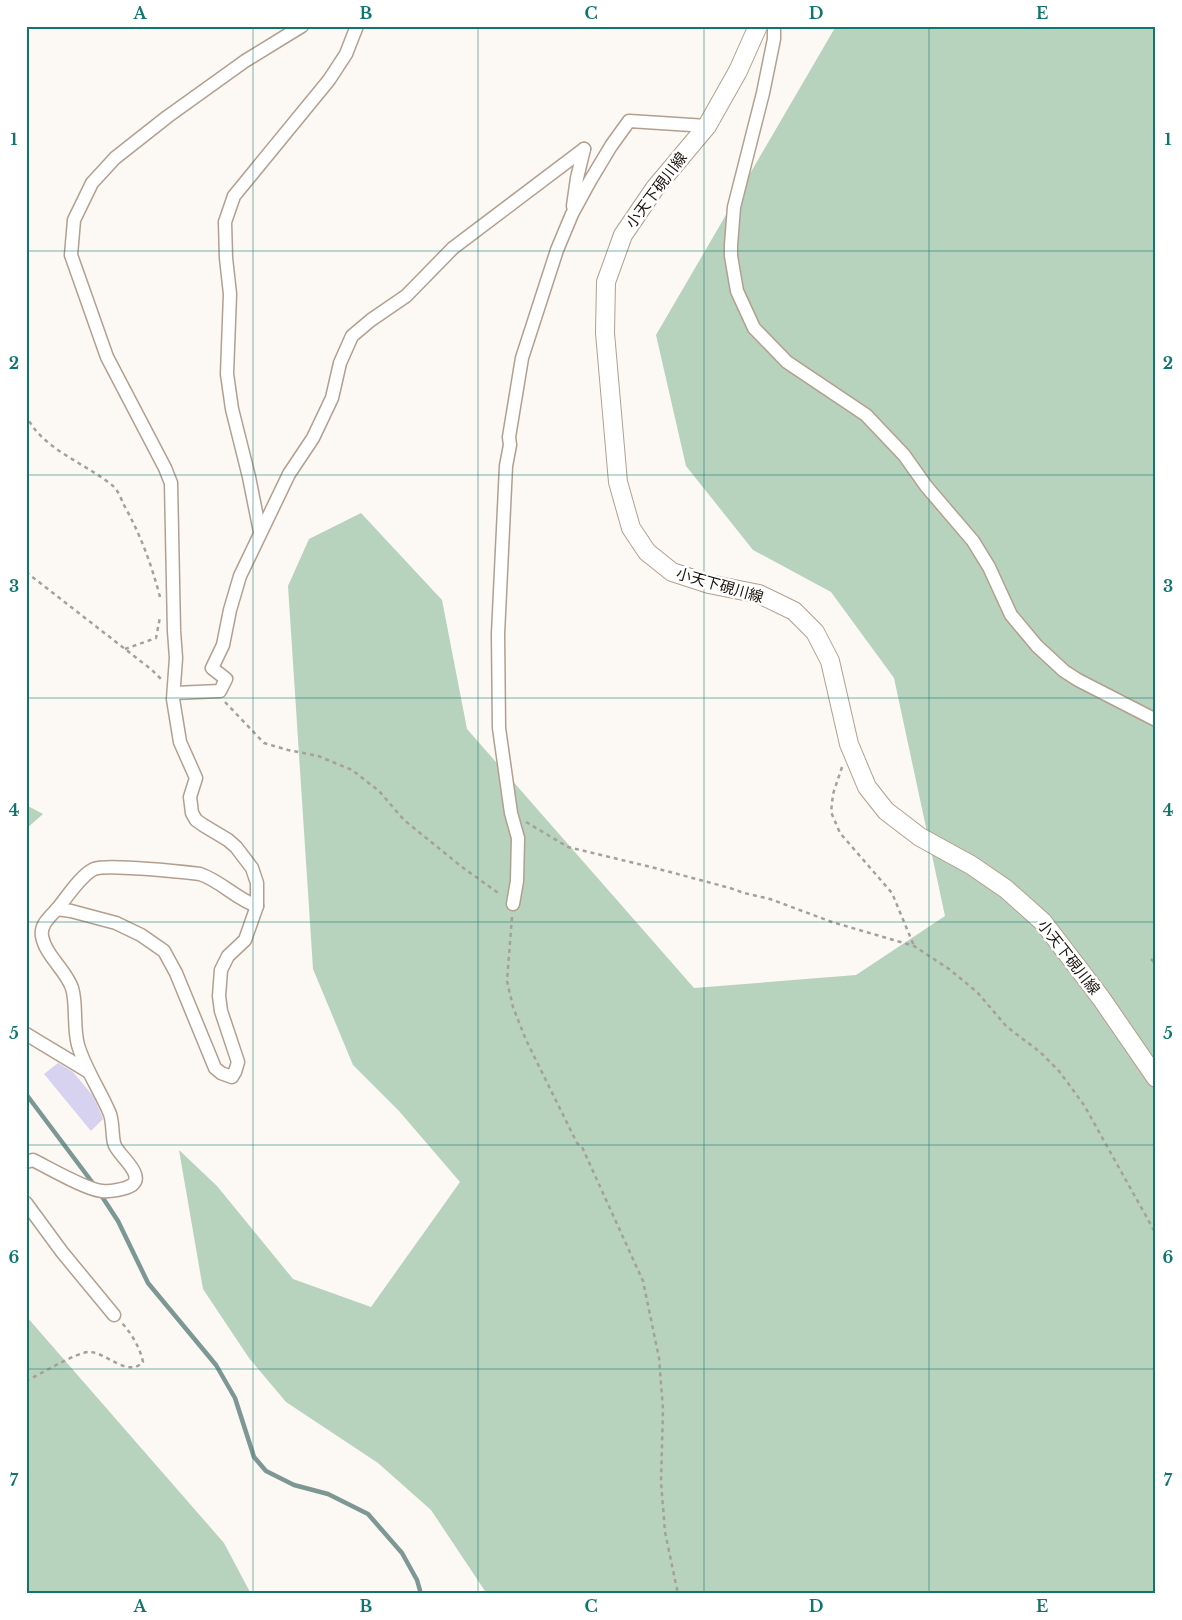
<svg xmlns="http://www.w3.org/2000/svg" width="1182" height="1620" viewBox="0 0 1182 1620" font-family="'Libre Baskerville','Noto Sans JP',serif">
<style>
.forest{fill:#b7d2bd}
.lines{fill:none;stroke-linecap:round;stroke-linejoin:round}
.stream{stroke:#7d9795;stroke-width:4.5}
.building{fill:#d7d2ef}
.minor-casing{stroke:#b39f8e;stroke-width:15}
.secondary-casing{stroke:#b39f8e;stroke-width:20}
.path{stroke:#a5a09b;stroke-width:2.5;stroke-dasharray:4 4;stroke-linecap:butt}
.minor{stroke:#fff;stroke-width:12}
.secondary{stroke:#fff;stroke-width:18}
.grid{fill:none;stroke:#0f766e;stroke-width:1;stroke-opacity:0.55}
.labels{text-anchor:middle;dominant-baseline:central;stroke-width:5;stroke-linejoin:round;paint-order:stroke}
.street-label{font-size:15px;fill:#1a130d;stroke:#fff}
.neatline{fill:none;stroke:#0f766e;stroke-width:2}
.grid-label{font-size:16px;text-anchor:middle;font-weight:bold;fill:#0f766e}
</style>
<rect width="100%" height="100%" fill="#fcf8f4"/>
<!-- forest -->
<g class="forest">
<polygon points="836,26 1156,26 1156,1594 487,1594 431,1510 378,1463 286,1402 249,1358 203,1289 179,1150 217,1186 293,1279 371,1307 460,1182 399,1111 353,1065 313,969 288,586 309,539 361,513 442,600 467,729 694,988 856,975 945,916 894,678 831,592 753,550 686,466 656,335"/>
<polygon points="26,805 43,814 26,829"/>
<polygon points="26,1316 224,1543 251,1594 26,1594"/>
</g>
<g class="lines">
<!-- stream -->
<g class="stream">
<polyline points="26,1094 95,1186"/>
<polyline points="99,1192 118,1221 148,1283 216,1365 235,1398 254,1457 266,1471 294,1485 328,1494 368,1514 402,1553 417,1580 421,1594"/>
</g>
</g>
<!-- building -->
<polygon class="building" points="58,1063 73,1072 93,1096 99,1109 103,1119 91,1131 44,1074"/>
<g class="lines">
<!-- minor casing -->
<g class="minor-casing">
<g id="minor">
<polyline points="774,26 774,39 763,93 734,207 731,245 731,256 737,291 754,328 787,362 866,415 904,455 926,486 973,541 989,567 1011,615 1037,646 1064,671 1078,680 1156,720"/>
<polyline points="573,206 577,178 584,149"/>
<polyline points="260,532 249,477 232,409 227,374 230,294 226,258 225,222 234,196 329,80 346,54 357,26"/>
<polyline points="174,693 220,691 226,679 212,668 223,645 230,610 240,576 289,474 313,438 332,398 340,363 352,336 371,320 406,296 453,248 584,149"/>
<polyline points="513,904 517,881 518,838 511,813 499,728 498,634 506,466 510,445 509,437 522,358 557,250 572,214 590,181 611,146 629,121 707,126"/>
<polyline points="57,909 71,911 116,923 141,935 164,951 176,973 215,1068 221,1073 232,1077 235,1072 238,1062 221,1011 219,996 221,970 228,956 245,940 257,906 257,883 252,868 236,847 228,840 203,825 196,820 192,813 190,797 196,778 180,742 173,699 176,658 174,631 171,483 165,468 107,357 71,255 74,220 92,183 115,158 167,117 245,61 302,26"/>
<polyline points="26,1034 89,1072"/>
<path d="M26,1162l7,-2c16,8 54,30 69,31 8,1 24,-2 30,-6 14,-11 -16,-31 -18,-42 -2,-9 -1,-20 -4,-29 -10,-24 -25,-45 -32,-69 -5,-18 -1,-42 -6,-57 -6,-18 -27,-33 -30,-52 -2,-12 9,-20 16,-28 9,-11 23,-33 36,-39 13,-5 88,3 106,5 21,7 36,25 57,32"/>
<polyline points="26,1203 62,1252 114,1315"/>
</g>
</g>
<!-- secondary casing -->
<g class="secondary-casing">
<polyline id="secondary" points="758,26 738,71 707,126 655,188 623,235 606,282 605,333 618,482 631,528 647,552 672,572 709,584 759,594 794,611 815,632 830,661 849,744 867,787 886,811 920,837 971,865 1006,889 1043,922 1101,998 1156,1078"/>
</g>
<!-- path -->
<g class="path">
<path d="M26,414c12,33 61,50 87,72 5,4 8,13 11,19 17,31 27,58 36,92"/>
<polyline points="26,572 152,670 162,680"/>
<polyline points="125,649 156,638 160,617"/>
<polyline points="225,702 264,743 288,750 318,756 352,770 379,791 404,820 462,867 501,895"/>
<polyline points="842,767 833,794 831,812 840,833 892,893 914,946"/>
<polyline points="526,822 568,847 655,868 730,888 744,893 770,899 832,922 914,946 949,969 977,992 1007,1027 1040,1052 1059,1071 1084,1105 1156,1234"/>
<polyline points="512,917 507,981 513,1007 526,1040 577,1143 582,1147 643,1281 659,1358 663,1409 661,1482 665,1532 678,1594"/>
<polyline points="1151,959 1156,964"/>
<path d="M26,1381c13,-6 52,-30 64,-29 17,1 38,26 53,10 -3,-14 -11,-28 -21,-39"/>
</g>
<!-- minor -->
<use href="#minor" class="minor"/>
<!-- secondary -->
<use href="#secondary" class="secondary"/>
</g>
<!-- grid -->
<path class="grid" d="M253,26v1568M478,26v1568M704,26v1568M929,26v1568M26,251h1130M26,475h1130M26,698h1130M26,922h1130M26,1145h1130M26,1369h1130"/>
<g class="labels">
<!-- street labels -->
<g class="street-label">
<text transform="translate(656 190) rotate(-53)">小天下硯川線</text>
<text transform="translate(720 585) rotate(16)">小天下硯川線</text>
<text transform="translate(1069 957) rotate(52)">小天下硯川線</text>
</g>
</g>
<!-- border -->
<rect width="1182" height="1620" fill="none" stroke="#ffffff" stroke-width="55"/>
<rect x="28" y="28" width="1126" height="1564" class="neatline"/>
<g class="grid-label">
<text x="140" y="19">A</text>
<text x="366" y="19">B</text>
<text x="591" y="19">C</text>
<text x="816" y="19">D</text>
<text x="1042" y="19">E</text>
<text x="14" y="145">1</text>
<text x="1168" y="145">1</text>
<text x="14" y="369">2</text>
<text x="1168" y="369">2</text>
<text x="14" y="592">3</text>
<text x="1168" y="592">3</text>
<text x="14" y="816">4</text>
<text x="1168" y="816">4</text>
<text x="14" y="1039">5</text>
<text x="1168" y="1039">5</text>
<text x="14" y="1263">6</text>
<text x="1168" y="1263">6</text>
<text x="14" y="1486">7</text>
<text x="1168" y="1486">7</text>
<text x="140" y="1612">A</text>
<text x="366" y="1612">B</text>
<text x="591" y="1612">C</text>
<text x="816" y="1612">D</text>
<text x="1042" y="1612">E</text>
</g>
</svg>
